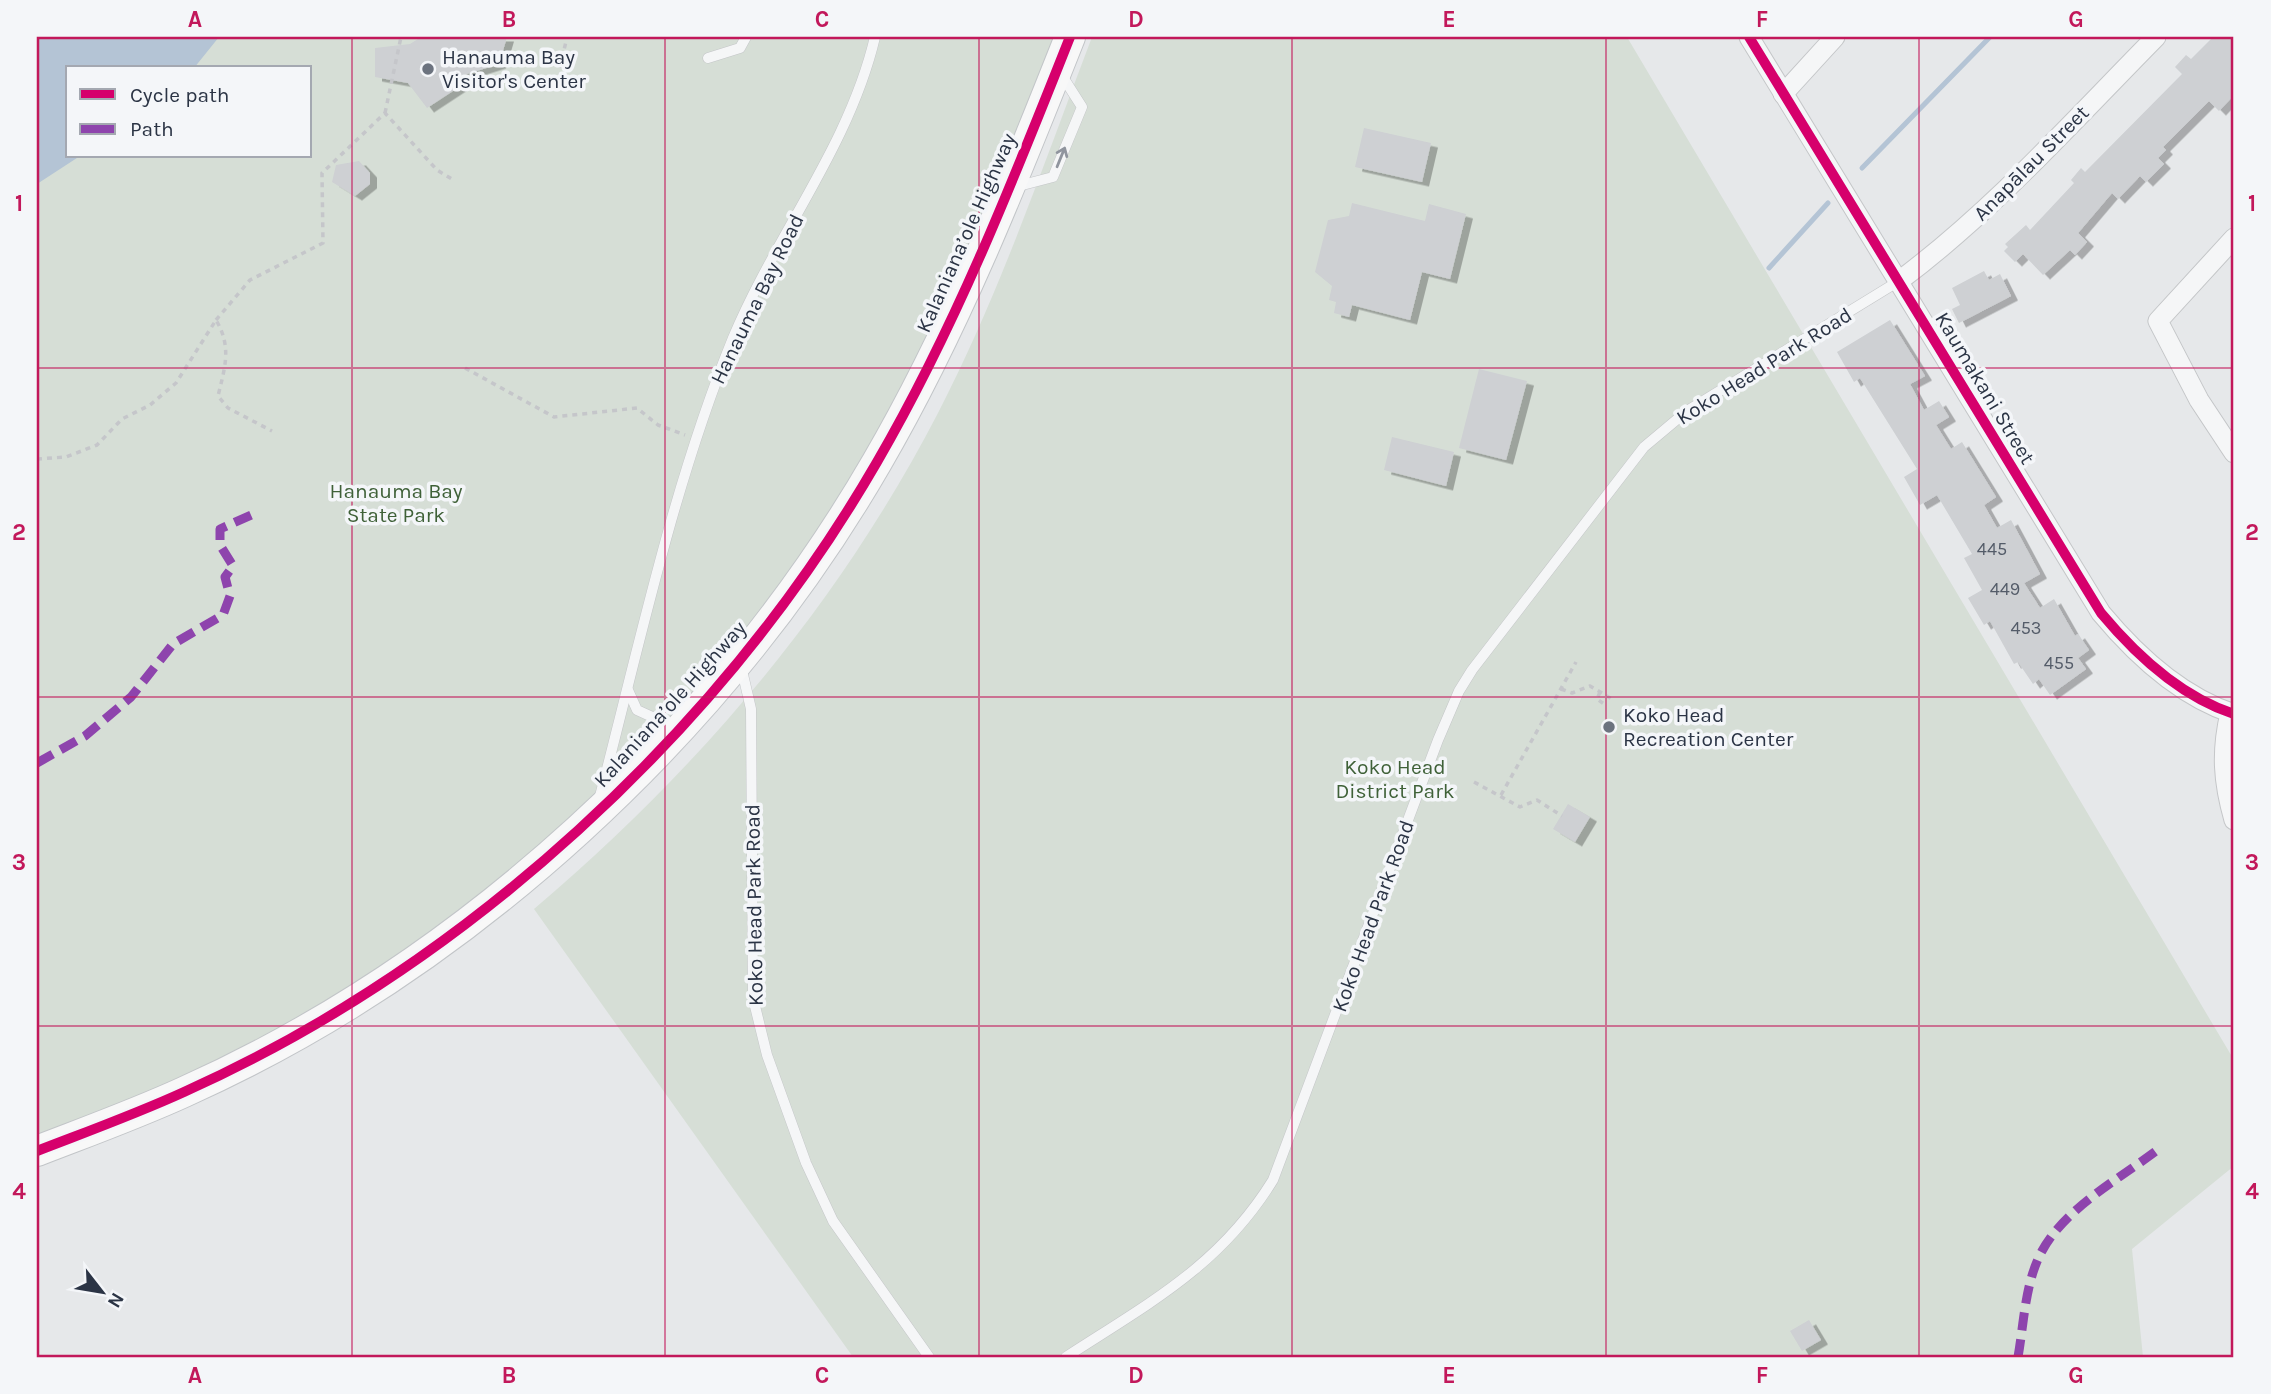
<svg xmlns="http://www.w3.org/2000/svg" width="2271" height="1394" viewBox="0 0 2271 1394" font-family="Karla,sans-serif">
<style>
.green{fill:#d6ded6;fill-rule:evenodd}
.water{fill:#b4c4d5}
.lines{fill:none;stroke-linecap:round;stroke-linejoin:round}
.stream{stroke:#b4c4d5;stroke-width:5}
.building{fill:#ced0d3;filter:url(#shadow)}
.lane-casing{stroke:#c4c6c8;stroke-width:11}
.street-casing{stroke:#c4c6c8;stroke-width:21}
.primary-casing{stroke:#c2c5c8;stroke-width:32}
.path{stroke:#c5c6ca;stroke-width:3.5;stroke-dasharray:5 5;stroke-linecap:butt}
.lane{stroke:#f5f6f7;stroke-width:10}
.street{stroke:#f5f6f7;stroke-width:19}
.primary{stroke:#f8f8f8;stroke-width:30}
.quiet{stroke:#8e44ad;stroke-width:9;stroke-dasharray:18 9;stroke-linecap:butt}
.cycleway-casing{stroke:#f4f6f9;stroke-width:15}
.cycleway{stroke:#d6006c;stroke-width:10}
.oneway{stroke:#90959e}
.grid{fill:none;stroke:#c2185b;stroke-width:2;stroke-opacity:0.55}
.poi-dot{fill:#6c737f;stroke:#f4f6f9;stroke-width:2.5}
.labels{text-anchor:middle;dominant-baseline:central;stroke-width:7;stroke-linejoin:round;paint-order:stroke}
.number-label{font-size:18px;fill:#545c69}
.poi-label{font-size:21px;fill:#2b3445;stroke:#f4f6f9;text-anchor:start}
.street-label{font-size:21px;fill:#2b3445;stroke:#f4f6f9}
.park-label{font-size:21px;fill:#3f6138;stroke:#f4f6f9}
.neatline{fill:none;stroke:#c2185b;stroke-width:2.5}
.grid-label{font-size:23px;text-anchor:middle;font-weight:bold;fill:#c2185b}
</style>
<defs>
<filter id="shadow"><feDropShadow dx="7" dy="4.5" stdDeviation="0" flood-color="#0004"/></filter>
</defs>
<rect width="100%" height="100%" fill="#e6e8ea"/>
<!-- green -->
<g class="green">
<path d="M37,37h1033l-194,428 -198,264 -278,242 -363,180zM68,68h242v88h-242z"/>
<path d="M1092,37h535l607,1023v106l-102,83 11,108h-1290l-319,-448c165,-140 304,-303 404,-496 62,-120 106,-250 154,-376z"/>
</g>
<!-- water -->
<polygon class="water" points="37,37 219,37 194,68 68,68 68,156 80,156 37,184"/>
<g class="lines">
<!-- stream -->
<g class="stream">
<polyline points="1862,168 1990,37"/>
<polyline points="1769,268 1828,203"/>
</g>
</g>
<!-- building -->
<g class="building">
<polygon points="421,37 507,37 499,64 464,75 462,85 427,108 408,83 375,77 375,48 410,44"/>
<polygon points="2213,37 2234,37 2234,95 2219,111 2209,101 2163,147 2166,150 2158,158 2164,164 2146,182 2140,176 2118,199 2112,193 2078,233 2087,242 2075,255 2070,250 2043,275 2023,254 2015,262 2004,251 2008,247 2005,244 2026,225 2030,230 2074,183 2071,180 2081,168 2085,172 2182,74 2175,67 2186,55 2191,59"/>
<polygon points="1364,128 1431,143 1422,182 1355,167"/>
<polygon points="359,161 370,173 370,184 355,196 332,182 336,165"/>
<polygon points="1352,203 1425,221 1429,204 1466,214 1450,279 1422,272 1410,320 1352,305 1349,317 1334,313 1336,302 1329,300 1332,286 1315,272 1328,220 1349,216"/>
<polygon points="1984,271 1989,280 2000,274 2011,296 1959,323 1952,309 1960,305 1952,288"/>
<polygon points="1890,320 1925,376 1910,384 1924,410 1939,401 1949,417 1936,425 1951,449 1962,442 1996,497 1984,505 1997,528 2011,520 2040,574 2024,583 2040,608 2054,599 2075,636 2078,634 2089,650 2078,658 2086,669 2050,695 2039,679 2033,684 2018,662 2014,664 1990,621 1984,625 1968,598 1982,590 1964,558 1972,554 1937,495 1920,505 1904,477 1917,469 1860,378 1854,382 1837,352"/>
<polygon points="1479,369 1527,381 1506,460 1459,448"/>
<polygon points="1392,437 1454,452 1446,486 1384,470"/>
<polygon points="1568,804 1590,817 1575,842 1553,829"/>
<polygon points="1809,1320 1821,1340 1802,1351 1790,1331"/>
</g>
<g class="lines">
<!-- lane casing -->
<g class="lane-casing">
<g id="lane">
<polyline points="708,58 740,48 746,37"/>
<polyline points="1015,187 1053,177 1082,107 1061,74"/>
<polyline points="741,666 751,709 753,998 767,1055 806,1163 833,1221 929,1357"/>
<polyline points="628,690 637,710 674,727"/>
<path d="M600,796c40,-153 73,-311 133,-458 43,-103 116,-191 142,-301"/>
<path d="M1066,1357c83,-54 154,-91 207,-177l165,-440 21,-49 13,-21 172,-223 43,-36 212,-130"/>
</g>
</g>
<!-- street casing -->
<g class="street-casing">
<g id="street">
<path d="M1749,37l352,576c35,42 81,84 133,101"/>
<polyline points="1783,94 1835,37"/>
<polyline points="2234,238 2158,321 2199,400 2234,453"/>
<path d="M1899,281c95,-71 174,-160 257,-244"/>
<path d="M2230,713c-9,39 -7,69 4,107"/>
</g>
</g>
<!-- primary casing -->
<g class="primary-casing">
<path id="primary" d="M37,1151c49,-19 99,-37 147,-59 283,-127 538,-362 693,-630 78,-134 136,-281 193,-425"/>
</g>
<!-- path -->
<g class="path">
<polyline points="562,77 559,72 567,37"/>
<polyline points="385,113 401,37"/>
<polyline points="216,320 250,280 323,243 322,173 385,113 437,170 455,181"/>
<polyline points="465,368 554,417 637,408 658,425 685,435"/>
<path d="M37,459l29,-2 31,-12 25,-26 28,-14 26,-22 40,-63c16,27 9,47 2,76l10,12 44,23"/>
<polyline points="1561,689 1572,693 1590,686 1612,699"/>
<polyline points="1600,692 1597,699 1604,704"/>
<polyline points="1474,782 1520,807 1537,800 1562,816"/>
<polyline points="1501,795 1576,662"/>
</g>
<!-- lane -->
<use href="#lane" class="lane"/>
<!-- street -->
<use href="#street" class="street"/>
<!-- primary -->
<use href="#primary" class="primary"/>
<!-- quiet -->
<g class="quiet">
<polyline points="37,763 85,736 131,697 173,644 223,615 230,596 225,577 233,566 220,545 220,529 258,512"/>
<path d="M2018,1357c6,-34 7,-75 24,-106 24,-44 79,-73 118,-103"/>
</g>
<!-- cycleway casing -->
<g class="cycleway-casing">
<g id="cycleway">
<path d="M1749,37l352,576c35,42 81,84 133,101"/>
<path d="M37,1151c49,-19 99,-37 147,-59 283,-127 538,-362 693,-630 78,-134 136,-281 193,-425"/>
</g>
</g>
<!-- cycleway -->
<use href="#cycleway" class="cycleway"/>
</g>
<!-- one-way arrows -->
<defs><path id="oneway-shaft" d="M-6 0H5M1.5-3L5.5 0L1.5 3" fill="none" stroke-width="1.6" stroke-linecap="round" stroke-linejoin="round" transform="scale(1.75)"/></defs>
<use class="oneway" href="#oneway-shaft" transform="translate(1061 157) rotate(-68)"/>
<!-- grid -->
<path class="grid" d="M352,37v1320M665,37v1320M979,37v1320M1292,37v1320M1606,37v1320M1919,37v1320M37,368h2197M37,697h2197M37,1026h2197"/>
<!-- markers -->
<g class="poi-dot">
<circle cx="428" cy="69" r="7"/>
<circle cx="1609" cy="727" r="7"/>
</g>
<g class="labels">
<!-- number labels -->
<g class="number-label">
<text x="1992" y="549">445</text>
<text x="2005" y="589">449</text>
<text x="2026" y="628">453</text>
<text x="2059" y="663">455</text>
</g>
<!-- poi labels -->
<g class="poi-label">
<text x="442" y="57">Hanauma Bay<tspan x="442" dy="24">Visitor's Center</tspan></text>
<text x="1623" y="715">Koko Head<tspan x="1623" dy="24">Recreation Center</tspan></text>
</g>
<!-- street labels -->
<g class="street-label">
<text transform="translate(2031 163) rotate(-45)">Anapālau Street</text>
<text transform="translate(966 233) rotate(-66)">Kalaniana’ole Highway</text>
<text transform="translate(757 299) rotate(-64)">Hanauma Bay Road</text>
<text transform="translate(1764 366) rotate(-32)">Koko Head Park Road</text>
<text transform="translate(1985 388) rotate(59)">Kaumakani Street</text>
<text transform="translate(670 704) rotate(-48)">Kalaniana’ole Highway</text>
<text transform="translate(754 905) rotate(-91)">Koko Head Park Road</text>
<text transform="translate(1373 916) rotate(-70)">Koko Head Park Road</text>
</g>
<!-- park labels -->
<g class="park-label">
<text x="396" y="491">Hanauma Bay<tspan x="396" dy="24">State Park</tspan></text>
<text x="1395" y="767">Koko Head<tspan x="1395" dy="24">District Park</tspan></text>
</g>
</g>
<!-- border -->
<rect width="2271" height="1394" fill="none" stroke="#f4f6f9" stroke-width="77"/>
<!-- legend -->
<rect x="66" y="66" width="245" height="91" fill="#f4f6f9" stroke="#a4a8b1" stroke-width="2"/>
<rect x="80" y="89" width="35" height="10" fill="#d6006c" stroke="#a4a8b1" stroke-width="2"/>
<text x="130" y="102" font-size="21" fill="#2b3445">Cycle path</text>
<rect x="80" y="124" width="35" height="10" fill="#8e44ad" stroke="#a4a8b1" stroke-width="2"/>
<text x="130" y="136" font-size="21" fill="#2b3445">Path</text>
<!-- north arrow -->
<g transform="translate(102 1292) rotate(121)" stroke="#f4f6f9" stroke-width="5" paint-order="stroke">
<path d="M0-5L12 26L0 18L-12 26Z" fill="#2b3445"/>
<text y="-10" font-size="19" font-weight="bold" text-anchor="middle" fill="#2b3445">N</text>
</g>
<rect x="38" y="38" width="2194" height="1318" class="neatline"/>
<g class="grid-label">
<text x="195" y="27">A</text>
<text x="509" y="27">B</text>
<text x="822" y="27">C</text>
<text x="1136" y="27">D</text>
<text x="1449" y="27">E</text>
<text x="1762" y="27">F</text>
<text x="2076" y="27">G</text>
<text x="19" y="211">1</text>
<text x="2252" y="211">1</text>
<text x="19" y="540">2</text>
<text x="2252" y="540">2</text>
<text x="19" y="870">3</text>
<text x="2252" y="870">3</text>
<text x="19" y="1199">4</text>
<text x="2252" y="1199">4</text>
<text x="195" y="1383">A</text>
<text x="509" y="1383">B</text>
<text x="822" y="1383">C</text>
<text x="1136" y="1383">D</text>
<text x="1449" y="1383">E</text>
<text x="1762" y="1383">F</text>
<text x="2076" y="1383">G</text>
</g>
</svg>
